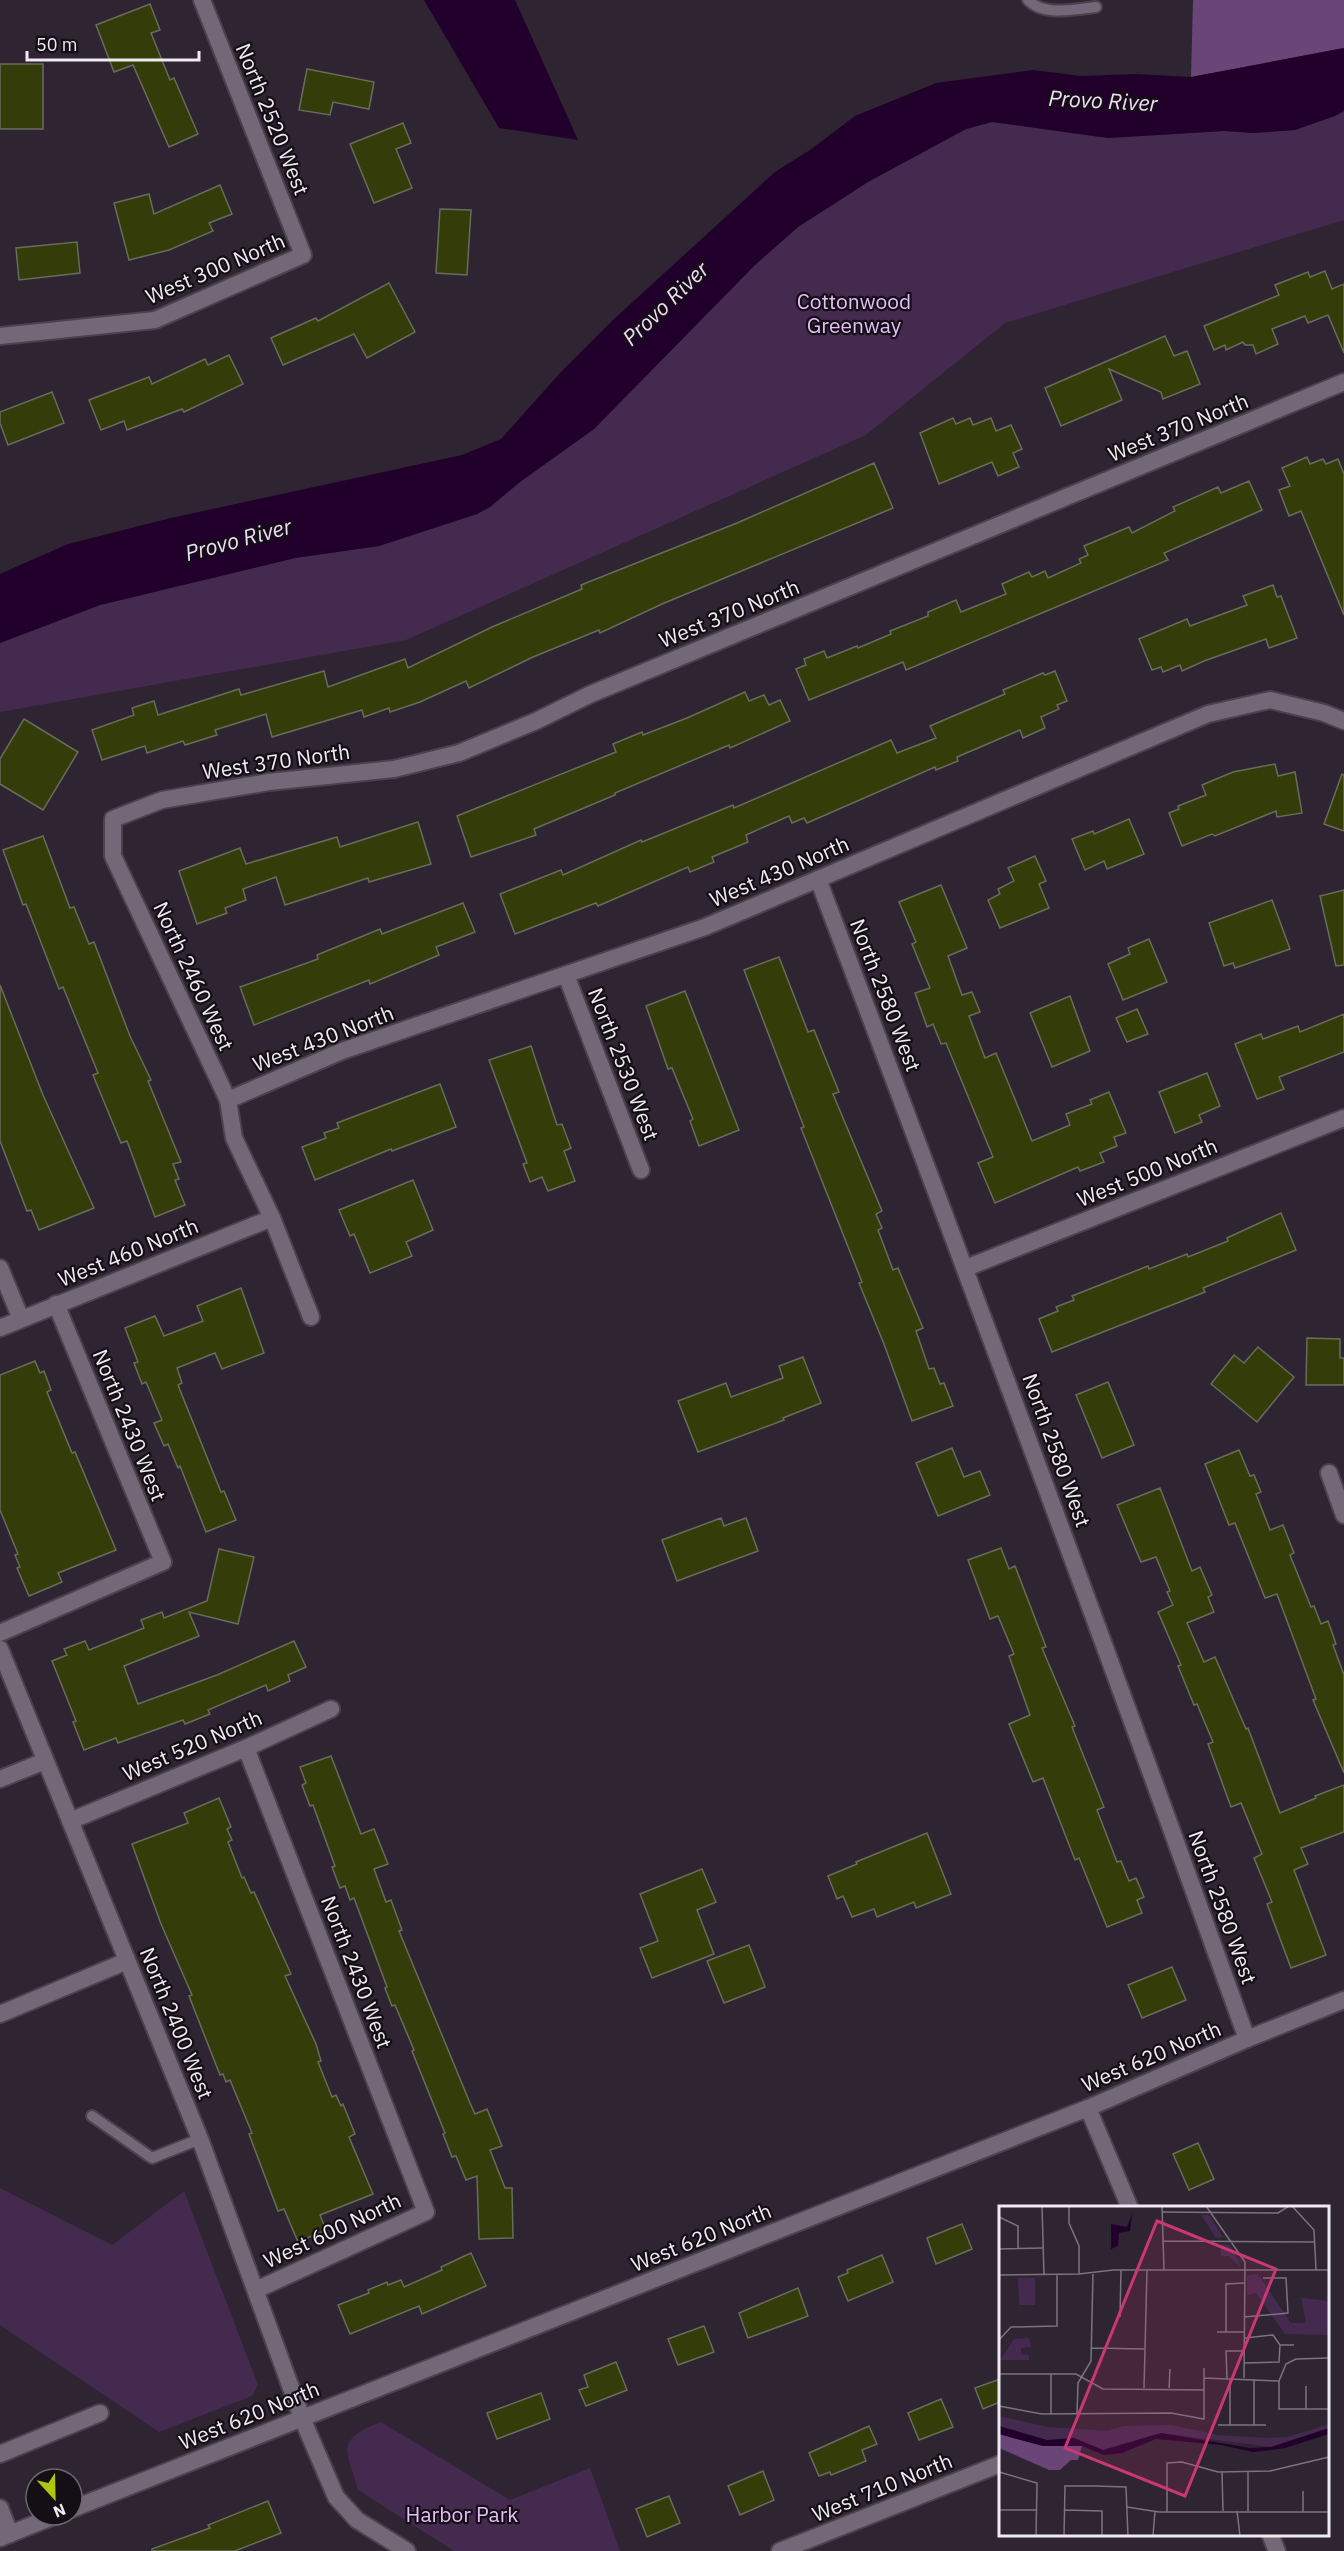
<svg xmlns="http://www.w3.org/2000/svg" width="1344" height="2551" viewBox="0 0 1344 2551" font-family="'IBM Plex Sans',sans-serif">
<style>
.green{fill:#452a50}
.forest{fill:#694578}
.water{fill:#21002c}
.building{fill:#343c09;stroke:#686c5b;stroke-width:1.5}
.lines{fill:none;stroke-linecap:round;stroke-linejoin:round}
.service-casing{stroke:#4a424d;stroke-width:14}
.minor-casing{stroke:#4a424d;stroke-width:20}
.tertiary-casing{stroke:#4a424d;stroke-width:20}
.service{stroke:#736878;stroke-width:10}
.minor{stroke:#736878;stroke-width:16}
.tertiary{stroke:#736878;stroke-width:16}
.labels{text-anchor:middle;dominant-baseline:central;stroke-width:4.5;stroke-linejoin:round;paint-order:stroke}
.street-label{font-size:21px;fill:#f0eaf3;stroke:#140f15}
.park-label{font-size:21px;fill:#e7bcfa;stroke:#140f15}
.water-label{font-size:22px;font-style:italic;fill:#f0daf9;stroke:#140f15}
.inset-road{fill:none;stroke:#7c737f;stroke-width:1.5}
.view{fill:#c93872;fill-opacity:0.15;stroke:#c93872;stroke-width:3}
.inset-edge{fill:none;stroke:#f0eaf3;stroke-width:3}
</style>
<rect width="100%" height="100%" fill="#2e2432"/>
<!-- green -->
<g class="green">
<polygon points="1344,111 1344,220 1005,323 866,435 406,640 0,712 0,643 100,605 295,558 379,546 477,514 490,507 520,482 594,429 755,265 798,227 868,182 966,129 992,122 1108,138 1224,131 1253,133 1295,130 1334,116"/>
<polygon points="0,2188 112,2245 184,2191 258,2385 252,2396 159,2432 0,2325"/>
<path d="M381,2422l129,78 80,-32 30,83h-166l-96,-61c-12,-42 -23,-50 23,-68z"/>
</g>
<!-- forest -->
<polygon class="forest" points="1193,0 1344,0 1344,48 1191,77"/>
<!-- water -->
<g class="water">
<polygon points="424,0 515,0 578,140 499,128"/>
<polygon points="1344,48 1344,111 1335,116 1295,130 1253,133 1224,131 1108,138 992,122 966,129 868,182 798,227 755,265 594,429 520,482 490,507 477,514 379,546 295,558 100,605 0,643 0,574 68,544 171,518 462,455 501,439 560,373 614,319 775,172 810,150 855,116 936,83 1033,70 1082,76 1135,74 1191,77"/>
</g>
<!-- building -->
<g class="building">
<polygon points="150,4 160,30 151,33 170,80 174,78 198,134 169,147 133,65 114,72 96,25"/>
<rect x="0" y="64" width="43" height="65"/>
<polygon points="307,69 374,82 369,109 333,102 330,115 299,110"/>
<polygon points="403,123 411,143 396,149 412,188 374,203 350,144"/>
<polygon points="220,185 232,214 209,223 213,231 169,250 129,260 114,203 149,194 154,214"/>
<polygon points="440,209 471,210 467,275 436,273"/>
<polygon points="77,242 80,273 19,280 16,248"/>
<polygon points="1325,271 1332,289 1344,284 1344,353 1328,315 1308,323 1305,316 1272,329 1278,344 1256,354 1253,345 1245,345 1243,342 1226,350 1225,345 1214,350 1204,326 1279,295 1275,285 1308,272 1310,277"/>
<polygon points="389,283 415,332 367,358 354,334 283,365 271,338 316,318 318,321"/>
<polygon points="1165,336 1174,356 1187,351 1200,384 1163,399 1161,392 1109,369 1122,400 1061,426 1045,388"/>
<polygon points="229,355 243,384 184,412 182,409 127,430 124,421 101,430 89,400 149,377 152,384 205,359 208,365"/>
<polygon points="52,392 64,423 8,445 0,423 0,412"/>
<polygon points="953,418 956,424 970,418 973,425 991,418 996,431 1011,425 1022,449 1013,453 1019,467 998,476 992,462 939,484 920,433"/>
<polygon points="1307,457 1310,464 1323,459 1326,464 1338,459 1344,474 1344,615 1301,511 1289,516 1279,490 1290,486 1282,468"/>
<polygon points="874,463 893,508 662,604 600,633 599,630 533,657 469,688 466,681 420,702 390,712 389,708 364,717 362,710 272,737 266,714 215,730 217,735 185,745 183,741 147,753 145,746 102,760 92,730 134,715 132,708 154,701 158,715 239,689 241,695 324,671 328,687 405,659 408,668 492,627 582,589 581,585 737,523"/>
<polygon points="1249,481 1262,510 1164,553 1168,560 906,670 903,662 809,700 796,669 806,665 804,659 824,651 827,658 857,646 858,648 891,634 890,631 928,616 928,612 956,600 961,612 1006,594 1002,584 1029,572 1032,577 1045,571 1048,578 1081,563 1079,559 1088,555 1084,546 1129,527 1132,533 1175,511 1173,507 1218,487 1221,493"/>
<polygon points="1273,585 1277,597 1281,596 1297,638 1269,648 1266,639 1204,661 1182,671 1180,665 1163,672 1161,667 1152,670 1139,639 1187,619 1190,626 1247,605 1243,596"/>
<polygon points="1055,671 1067,701 1057,705 1059,709 1041,717 1045,728 1023,738 1020,730 957,757 958,761 936,770 935,767 807,823 804,818 792,823 789,816 746,835 748,842 712,857 714,862 690,872 688,867 598,906 596,903 515,934 500,894 561,870 563,875 641,840 642,842 733,805 734,808 891,740 897,753 936,738 930,726 1005,694 1003,690 1043,673 1045,675"/>
<polygon points="745,692 749,701 764,695 769,705 780,700 790,721 730,748 729,745 615,793 615,795 534,829 536,835 471,857 457,816 616,752 613,744 642,732 643,735 687,718"/>
<polygon points="24,719 78,752 43,810 0,784 0,759"/>
<polygon points="1275,764 1278,776 1295,772 1302,813 1277,817 1276,811 1215,836 1212,834 1182,846 1169,813 1179,809 1178,806 1206,795 1202,785 1233,772"/>
<polygon points="1342,774 1344,775 1344,831 1324,824"/>
<polygon points="1129,819 1144,854 1107,869 1104,861 1085,870 1072,839 1093,831 1094,834"/>
<polygon points="418,822 431,864 369,882 368,878 285,905 276,877 243,889 246,900 225,908 227,913 197,924 179,871 240,848 246,864 337,837 340,847"/>
<polygon points="43,836 70,908 74,907 89,944 94,942 130,1036 151,1080 148,1081 181,1162 173,1164 179,1179 175,1180 185,1205 155,1217 127,1141 121,1143 93,1075 98,1073 63,987 59,989 26,904 23,905 3,850"/>
<polygon points="1035,856 1046,881 1039,884 1049,908 1000,928 988,900 1000,894 998,889 1014,881 1008,868"/>
<polygon points="941,885 967,948 948,956 962,995 972,992 980,1012 969,1016 985,1058 996,1053 1032,1141 1070,1125 1066,1114 1092,1104 1090,1100 1109,1092 1126,1133 1114,1137 1117,1146 1100,1153 1104,1162 1080,1171 1078,1167 995,1203 978,1163 993,1157 946,1043 941,1044 933,1024 927,1027 915,993 930,988 912,944 916,942 899,902"/>
<polygon points="1344,890 1344,965 1336,966 1320,896"/>
<polygon points="1272,900 1290,949 1235,968 1233,963 1224,966 1209,923"/>
<polygon points="463,903 475,932 436,947 439,955 370,984 369,980 254,1025 240,987 318,959 317,955 380,929 382,934"/>
<polygon points="1149,939 1167,982 1123,1000 1108,964 1130,954 1128,948"/>
<polygon points="779,957 808,1032 814,1030 839,1092 833,1094 882,1211 876,1214 882,1228 878,1230 893,1270 898,1268 923,1328 916,1331 929,1369 934,1368 940,1384 944,1383 953,1406 912,1421 884,1344 859,1283 862,1282 801,1128 804,1127 744,970"/>
<polygon points="0,985 43,1095 94,1208 39,1230 31,1210 27,1211 0,1141"/>
<polygon points="685,991 739,1130 699,1146 690,1121 693,1119 672,1068 668,1069 646,1006"/>
<polygon points="1070,996 1090,1051 1052,1067 1030,1013"/>
<polygon points="1137,1009 1148,1034 1127,1042 1116,1018"/>
<polygon points="1344,1014 1344,1052 1279,1077 1284,1089 1257,1099 1235,1044 1261,1034 1263,1039 1298,1026 1300,1032"/>
<polygon points="531,1046 557,1125 562,1124 571,1148 564,1151 575,1181 548,1191 542,1177 530,1182 523,1164 527,1163 489,1060"/>
<polygon points="1207,1073 1220,1106 1199,1115 1202,1122 1175,1133 1159,1092"/>
<polygon points="440,1084 456,1127 392,1151 391,1149 315,1180 302,1147 326,1138 324,1133 339,1128 337,1123"/>
<polygon points="413,1180 433,1230 406,1242 412,1256 370,1273 354,1234 350,1236 339,1210"/>
<polygon points="1281,1213 1296,1250 1203,1288 1205,1292 1052,1352 1039,1319 1058,1311 1056,1307 1074,1300 1072,1296 1148,1266 1149,1269 1187,1254 1188,1257 1228,1241 1227,1238"/>
<polygon points="241,1288 264,1353 222,1369 215,1353 177,1368 182,1383 178,1385 221,1492 224,1491 236,1520 206,1532 180,1466 178,1468 168,1444 164,1446 154,1423 162,1420 146,1382 142,1384 134,1363 138,1362 125,1328 155,1316 164,1336 203,1321 197,1306"/>
<polygon points="1307,1338 1340,1339 1340,1358 1344,1358 1344,1385 1306,1385"/>
<polygon points="1258,1347 1294,1377 1257,1422 1211,1384 1234,1355 1244,1363"/>
<polygon points="803,1357 821,1403 783,1418 784,1420 698,1452 678,1401 726,1383 731,1397 783,1378 779,1366"/>
<polygon points="35,1361 40,1373 44,1371 51,1390 47,1392 72,1453 75,1452 116,1550 58,1573 62,1582 29,1596 17,1568 20,1567 15,1555 18,1554 0,1510 0,1375"/>
<polygon points="1108,1382 1134,1445 1102,1458 1076,1395"/>
<polygon points="952,1448 964,1477 980,1471 990,1495 938,1516 916,1463"/>
<polygon points="1239,1450 1250,1476 1254,1475 1261,1492 1256,1494 1270,1530 1283,1525 1294,1553 1290,1555 1311,1607 1314,1606 1321,1624 1328,1621 1336,1644 1333,1645 1344,1675 1344,1773 1313,1700 1316,1699 1277,1594 1265,1598 1235,1523 1229,1525 1205,1464"/>
<polygon points="1160,1488 1192,1571 1200,1567 1212,1595 1208,1597 1214,1612 1187,1623 1204,1662 1215,1657 1246,1729 1248,1728 1280,1813 1316,1798 1315,1796 1344,1785 1344,1832 1301,1848 1308,1864 1294,1870 1326,1955 1291,1968 1267,1904 1272,1902 1254,1858 1262,1854 1241,1803 1231,1807 1208,1744 1213,1742 1197,1704 1194,1705 1178,1666 1181,1665 1158,1612 1173,1605 1167,1592 1170,1591 1156,1557 1141,1562 1117,1505"/>
<polygon points="721,1518 724,1526 746,1518 758,1551 677,1581 662,1540"/>
<polygon points="1001,1548 1009,1569 1015,1566 1046,1647 1042,1648 1075,1726 1072,1727 1104,1807 1097,1810 1117,1862 1121,1861 1129,1881 1136,1878 1144,1897 1137,1900 1142,1913 1107,1927 1079,1858 1075,1860 1043,1778 1033,1782 1009,1724 1030,1715 1009,1656 1014,1654 998,1616 990,1619 968,1560"/>
<polygon points="219,1549 254,1557 238,1624 189,1612 199,1636 124,1666 138,1704 217,1675 294,1641 306,1667 288,1675 290,1681 268,1691 266,1685 208,1710 210,1714 185,1724 183,1720 118,1743 116,1738 84,1750 73,1722 76,1721 52,1661 67,1655 64,1649 85,1641 89,1650 144,1628 141,1620 162,1612 164,1618 207,1601"/>
<polygon points="331,1756 361,1834 374,1829 388,1864 374,1869 386,1902 391,1900 402,1930 399,1931 470,2103 475,2114 487,2109 502,2146 490,2150 505,2188 512,2188 513,2238 479,2239 477,2176 466,2180 456,2156 452,2157 443,2134 445,2133 412,2051 414,2050 395,2005 392,2006 385,1988 387,1987 354,1898 350,1900 345,1886 340,1888 332,1867 335,1866 313,1805 310,1806 302,1785 306,1783 300,1767"/>
<polygon points="219,1798 231,1827 227,1829 232,1840 228,1842 242,1878 244,1877 251,1893 254,1892 291,1974 285,1976 316,2044 321,2061 318,2062 332,2097 336,2095 341,2106 343,2104 355,2134 349,2137 373,2194 320,2215 326,2230 298,2242 284,2209 278,2211 249,2134 252,2133 230,2080 226,2082 223,2074 220,2075 189,1996 192,1995 161,1924 132,1844 188,1823 184,1813"/>
<polygon points="927,1833 951,1894 916,1908 914,1902 877,1917 874,1909 852,1917 843,1896 837,1899 828,1876 857,1864 856,1862"/>
<polygon points="702,1869 716,1902 697,1910 714,1954 652,1978 640,1948 658,1941 640,1894"/>
<polygon points="749,1945 765,1987 724,2003 707,1961"/>
<polygon points="1172,1967 1186,2000 1142,2018 1128,1985"/>
<polygon points="1198,2143 1214,2179 1189,2190 1173,2154"/>
<polygon points="962,2224 972,2249 936,2264 927,2238"/>
<polygon points="471,2253 486,2286 422,2314 419,2306 350,2334 338,2305 369,2293 368,2290 387,2282 388,2285 401,2280 404,2287 442,2270 441,2267"/>
<polygon points="882,2255 893,2282 848,2301 838,2277 848,2273 847,2270"/>
<polygon points="798,2288 808,2316 748,2338 739,2313"/>
<polygon points="704,2326 714,2352 678,2365 668,2339"/>
<polygon points="616,2362 627,2390 586,2406 579,2390 588,2387 584,2375"/>
<polygon points="1000,2379 1000,2402 983,2409 975,2388"/>
<polygon points="541,2393 550,2419 497,2439 487,2413"/>
<polygon points="941,2399 953,2427 919,2440 908,2413"/>
<polygon points="869,2426 877,2444 862,2450 866,2461 831,2475 830,2472 819,2476 809,2453"/>
<polygon points="763,2471 774,2500 740,2515 728,2486"/>
<polygon points="669,2496 680,2523 647,2537 636,2509"/>
<polygon points="268,2501 281,2533 235,2551 152,2551 152,2549 210,2528 208,2525"/>
</g>
<g class="lines">
<!-- service casing -->
<g class="service-casing">
<g id="service">
<path d="M1028,0c16,17 47,9 68,7"/>
<polyline points="92,2116 152,2158 200,2139"/>
</g>
</g>
<!-- minor casing -->
<g class="minor-casing">
<g id="minor">
<polyline points="0,336 155,320 303,255 202,0"/>
<path d="M818,879c146,385 290,772 429,1160"/>
<polyline points="566,975 641,1170"/>
<polyline points="228,1100 342,1051 705,927 1208,714 1270,700 1324,713 1344,721"/>
<polyline points="0,1268 21,1319"/>
<polyline points="966,1268 1344,1118"/>
<polyline points="311,1317 272,1218 234,1138 228,1100 113,856 113,819 162,800 269,782 394,769 459,753 536,721 591,694 1344,382"/>
<polyline points="0,1328 272,1218"/>
<polyline points="1329,1473 1344,1515"/>
<polyline points="0,1633 163,1562 56,1304"/>
<polyline points="0,1649 200,2139 302,2418 336,2497 357,2520 407,2551"/>
<polyline points="246,1748 426,2212 256,2290"/>
<polyline points="0,1779 45,1761"/>
<polyline points="70,1821 246,1748 331,1709"/>
<polyline points="0,2014 127,1961"/>
<polyline points="1088,2108 1130,2208"/>
<polyline points="0,2454 100,2413"/>
<polyline points="0,2508 10,2534"/>
<polyline points="1270,2534 1277,2551"/>
<polyline points="780,2551 1000,2464"/>
</g>
</g>
<!-- tertiary casing -->
<g class="tertiary-casing">
<g id="tertiary">
<polyline points="72,2509 1088,2108 1247,2039 1344,2000"/>
<polyline points="0,2538 57,2515"/>
</g>
</g>
<!-- service -->
<use href="#service" class="service"/>
<!-- minor -->
<use href="#minor" class="minor"/>
<!-- tertiary -->
<use href="#tertiary" class="tertiary"/>
</g>
<g class="labels">
<!-- street labels -->
<g class="street-label">
<text transform="translate(273 119) rotate(68)">North 2520 West</text>
<text transform="translate(215 268) rotate(-23)">West 300 North</text>
<text transform="translate(1178 427) rotate(-22)">West 370 North</text>
<text transform="translate(729 613) rotate(-22)">West 370 North</text>
<text transform="translate(276 761) rotate(-8)">West 370 North</text>
<text transform="translate(779 871) rotate(-23)">West 430 North</text>
<text transform="translate(194 976) rotate(65)">North 2460 West</text>
<text transform="translate(886 995) rotate(69)">North 2580 West</text>
<text transform="translate(323 1038) rotate(-21)">West 430 North</text>
<text transform="translate(624 1064) rotate(69)">North 2530 West</text>
<text transform="translate(1147 1172) rotate(-22)">West 500 North</text>
<text transform="translate(128 1252) rotate(-22)">West 460 North</text>
<text transform="translate(130 1425) rotate(68)">North 2430 West</text>
<text transform="translate(1057 1450) rotate(70)">North 2580 West</text>
<text transform="translate(192 1745) rotate(-23)">West 520 North</text>
<text transform="translate(1223 1907) rotate(70)">North 2580 West</text>
<text transform="translate(357 1972) rotate(69)">North 2430 West</text>
<text transform="translate(177 2023) rotate(68)">North 2400 West</text>
<text transform="translate(1151 2056) rotate(-23)">West 620 North</text>
<text transform="translate(332 2230) rotate(-25)">West 600 North</text>
<text transform="translate(701 2237) rotate(-22)">West 620 North</text>
<text transform="translate(249 2415) rotate(-22)">West 620 North</text>
<text transform="translate(882 2487) rotate(-22)">West 710 North</text>
</g>
<!-- park labels -->
<g class="park-label">
<text x="854" y="301">Cottonwood<tspan x="854" dy="24">Greenway</tspan></text>
<text x="462" y="2514">Harbor Park</text>
</g>
<!-- water labels -->
<g class="water-label">
<text transform="translate(1103 100) rotate(3)">Provo River</text>
<text transform="translate(665 303) rotate(-44)">Provo River</text>
<text transform="translate(238 539) rotate(-15)">Provo River</text>
</g>
</g>
<!-- overview -->
<g transform="translate(999 2206)">
<rect width="330" height="330" fill="#2e2432"/>
<path d="M202,9h8l14,22 -7,1zM222,38l9,1 11,22 -12,-11h-8zM259,68l33,49h15l-5,-25 28,3v34l-44,-1 -29,-41 -9,2v-20zM19,72h17v27h-16zM30,132l2,9 -10,1v6l8,1v5h-29l14,-21zM0,210l49,11 59,4 16,-5 49,-1 46,10 48,3 22,-1 41,-13v4l-58,19 -110,-14 -58,17 -29,-12 -27,2 -48,-14z" fill="#452a50"/>
<path d="M0,228l44,12 21,-3 18,3 -4,14h-7l-11,10h-11l-50,-22z" fill="#694578"/>
<path d="M133,8l-2,17 -11,2 -1,13 -7,3v-25l16,3zM0,220l48,14 27,-2 29,12 58,-17 89,15 21,-1 58,-19v6l-44,14 -32,4 -32,-7 -65,-6 -34,14 -18,2 -22,-9h-39l-44,-12z" fill="#21002c"/>
<path class="inset-road" d="M43,0l2,69M70,0v17l10,23v28M163,0l2,64M207,0l39,56 -1,116M293,0l22,24 2,40M164,6l115,1 11,-7M0,11l19,9v22M164,35l152,1M0,43l45,-1M0,69l80,-1 34,-4h216M121,111l1,-47M245,111l44,-4 -2,-35h-23M218,126h27M227,126v-48l18,-1M246,132l28,-3 7,10h14M0,134l12,-13 46,-1v-51M93,142l52,1M330,152l-33,1 -10,5 -7,17v28h50M245,157l35,-1 1,-17M0,168h77l27,15 101,1M205,172l75,3M228,172l-1,-27h18M231,173v46M255,173v46M307,180v23M145,182l3,-118M170,182l1,-19M0,200l43,8 129,-1 33,6v-51M52,208v-40M78,208l1,-31 13,-22 2,-87M219,219h48M0,266l38,11 -1,53M223,266l1,39M249,266v39M304,285v21M128,301l32,5h170M0,304h38M66,304l37,1v25M238,305l3,25M168,306v-49l15,-1 36,10 52,-1 59,-14M65,330l1,-50h30l31,1 2,49M154,330l2,-25"/>
<path class="view" d="M158,15l119,48 -91,227 -120,-48z"/>
<rect width="330" height="330" class="inset-edge"/>
</g>
<!-- north arrow -->
<g transform="translate(54 2497) rotate(158)"><circle r="28" fill="#140f15" stroke="#6c676e" stroke-width="1.5"/>
<path d="M0-4.5L10 22L0 15L-10 22Z" fill="#aec60b"/>
<text y="-9" font-size="16" font-weight="bold" text-anchor="middle" fill="#f0eaf3">N</text>
</g>
<!-- scale -->
<path d="M27 51v9h172v-9" fill="none" stroke="#f0eaf3" stroke-width="3"/>
<text x="36" y="51" font-size="18" fill="#f0eaf3" stroke="#140f15" stroke-width="4.5" paint-order="stroke">50 m</text>
</svg>
